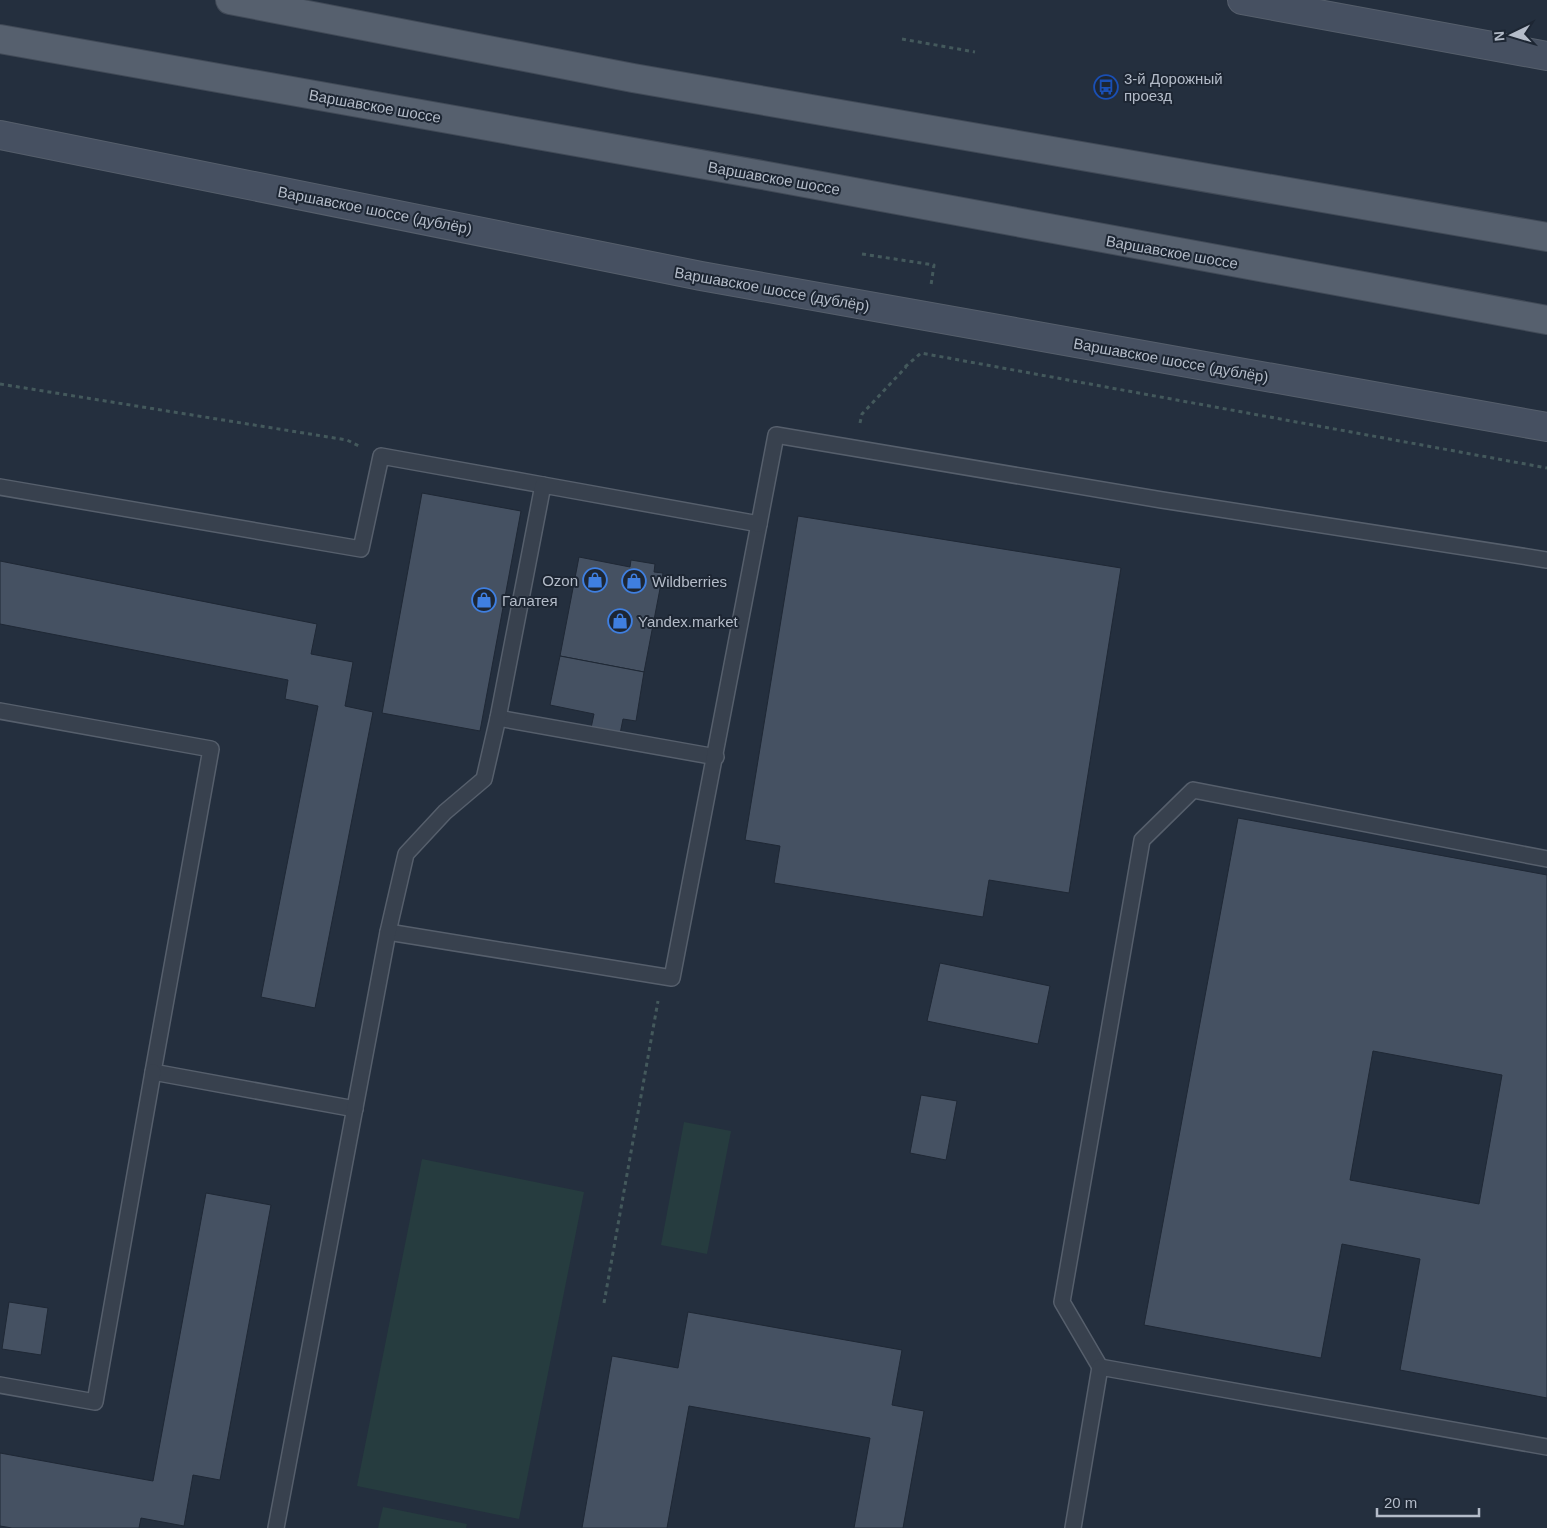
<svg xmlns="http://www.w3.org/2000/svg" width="1547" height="1528" viewBox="0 0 1547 1528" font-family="Arial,sans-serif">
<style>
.green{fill:#263c3f}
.building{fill:#455162;stroke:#1f2835;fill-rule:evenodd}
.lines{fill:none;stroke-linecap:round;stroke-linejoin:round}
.service-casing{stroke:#565f6c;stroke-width:18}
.secondary-casing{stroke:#565f6c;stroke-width:30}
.primary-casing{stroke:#414a57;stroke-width:30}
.path{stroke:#44595c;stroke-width:3;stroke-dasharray:4 4;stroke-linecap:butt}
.service{stroke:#38414e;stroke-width:15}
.secondary{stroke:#465061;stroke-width:28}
.primary{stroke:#56606e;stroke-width:28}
.labels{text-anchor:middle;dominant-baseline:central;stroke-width:4;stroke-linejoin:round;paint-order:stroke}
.poi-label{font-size:15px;fill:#b4bcc9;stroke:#1d2633;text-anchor:start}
.street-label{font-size:15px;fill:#b4bcc9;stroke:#1d2633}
</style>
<rect width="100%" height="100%" fill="#242f3e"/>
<!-- green -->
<g class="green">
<polygon points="684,1122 731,1131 707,1254 661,1245"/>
<polygon points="422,1159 584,1192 519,1519 357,1486"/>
<polygon points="383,1507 467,1524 466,1528 378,1528"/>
</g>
<!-- building -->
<g class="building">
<polygon points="422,493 521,511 480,731 382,713"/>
<polygon points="798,516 1121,568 1069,893 989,880 983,917 774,883 780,846 745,840"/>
<polygon points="579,557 630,567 631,560 655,564 654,572 663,573 644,672 560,656"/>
<polygon points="0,561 317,624 311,654 353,662 345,706 373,712 315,1008 261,997 318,706 285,699 288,680 0,624"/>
<polygon points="560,656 644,672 636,721 623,719 620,734 591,728 594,714 550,705"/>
<path d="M1238,818l309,57v523l-147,-28 20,-111 -78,-15 -21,114 -177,-33zM1373,1051l129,24 -23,129 -129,-24z"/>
<polygon points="940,963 1050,986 1038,1044 927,1021"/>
<polygon points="921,1095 957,1101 946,1160 910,1153"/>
<polygon points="206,1193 271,1205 220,1480 193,1475 184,1526 141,1518 139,1528 12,1528 0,1526 0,1453 153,1481"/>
<polygon points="9,1302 48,1308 41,1355 2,1349"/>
<polygon points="688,1312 902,1350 892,1405 924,1411 903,1528 854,1528 870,1438 689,1406 667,1528 582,1528 612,1356 678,1368"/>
</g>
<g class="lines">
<!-- service casing -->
<g class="service-casing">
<g id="service">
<polyline points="0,487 361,549 381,456 543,485"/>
<polyline points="0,711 211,749 153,1072 355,1109"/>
<polyline points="498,718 716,757"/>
<polyline points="388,932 672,978 759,524"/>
<polyline points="1100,1367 1062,1302 1142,840 1193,790 1547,859"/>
<polyline points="0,1385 95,1402 153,1072"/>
<polyline points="276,1528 388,932 406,854 445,812 484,779 498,718 543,485 759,524 776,435 1162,500 1547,560"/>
<polyline points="1073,1528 1100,1367 1547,1447"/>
</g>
</g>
<!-- secondary casing -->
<g class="secondary-casing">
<g id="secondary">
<polyline points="1242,0 1547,56"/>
<polyline points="0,135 701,276 1547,427"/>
</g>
</g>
<!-- primary casing -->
<g class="primary-casing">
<g id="primary">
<polyline points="230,0 633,78 1547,237"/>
<polyline points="0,39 762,175 1547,320"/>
</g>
</g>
<!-- path -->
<g class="path">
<polyline points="902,39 975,52"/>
<polyline points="862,254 934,265 931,285"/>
<polyline points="905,367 921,353 1547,468"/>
<polyline points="0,384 347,440 359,446"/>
<polyline points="860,423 862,414 906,367"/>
<polyline points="604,1303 658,1001"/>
</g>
<!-- service -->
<use href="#service" class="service"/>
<!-- secondary -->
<use href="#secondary" class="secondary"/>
<!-- primary -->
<use href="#primary" class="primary"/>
</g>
<!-- icons -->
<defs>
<g id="bus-ring" transform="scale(1.25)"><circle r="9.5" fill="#1d2633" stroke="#1a4fb4" stroke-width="1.5"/><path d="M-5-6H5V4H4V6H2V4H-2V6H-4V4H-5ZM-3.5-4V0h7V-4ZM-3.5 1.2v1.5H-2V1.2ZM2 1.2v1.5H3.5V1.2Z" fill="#1a4fb4"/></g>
<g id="shop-ring" transform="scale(1.25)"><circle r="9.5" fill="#1d2633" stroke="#3f7fe0" stroke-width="1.5"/><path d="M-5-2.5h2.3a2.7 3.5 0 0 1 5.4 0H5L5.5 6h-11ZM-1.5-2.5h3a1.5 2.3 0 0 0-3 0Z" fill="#3f7fe0"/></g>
</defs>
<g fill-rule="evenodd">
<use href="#bus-ring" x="1106" y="87"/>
<use href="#shop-ring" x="595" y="580"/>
<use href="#shop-ring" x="634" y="581"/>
<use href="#shop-ring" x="484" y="600"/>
<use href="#shop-ring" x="620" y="621"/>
</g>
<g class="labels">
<!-- poi labels -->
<g class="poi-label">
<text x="1124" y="78">3-й Дорожный<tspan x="1124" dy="17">проезд</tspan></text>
<text x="578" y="580" text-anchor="end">Ozon</text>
<text x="652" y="581">Wildberries</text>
<text x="502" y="600">Галатея</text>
<text x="638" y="621">Yandex.market</text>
</g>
<!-- street labels -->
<g class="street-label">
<text transform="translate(375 106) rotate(10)">Варшавское шоссе</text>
<text transform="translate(774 178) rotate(10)">Варшавское шоссе</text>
<text transform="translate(375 210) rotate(11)">Варшавское шоссе (дублёр)</text>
<text transform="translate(1172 252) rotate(10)">Варшавское шоссе</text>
<text transform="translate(772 289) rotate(10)">Варшавское шоссе (дублёр)</text>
<text transform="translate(1171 360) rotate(10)">Варшавское шоссе (дублёр)</text>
</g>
</g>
<!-- north arrow -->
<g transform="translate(1512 35) rotate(265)" stroke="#1d2633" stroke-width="4" paint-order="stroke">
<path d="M0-4L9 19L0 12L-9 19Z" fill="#b4bcc9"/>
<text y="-8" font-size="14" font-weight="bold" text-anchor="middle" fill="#b4bcc9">N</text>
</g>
<!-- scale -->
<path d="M1377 1508v8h102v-8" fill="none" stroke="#b4bcc9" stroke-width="2.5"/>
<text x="1384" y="1508" font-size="15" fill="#b4bcc9" stroke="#1d2633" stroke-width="4" paint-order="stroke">20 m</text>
</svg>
